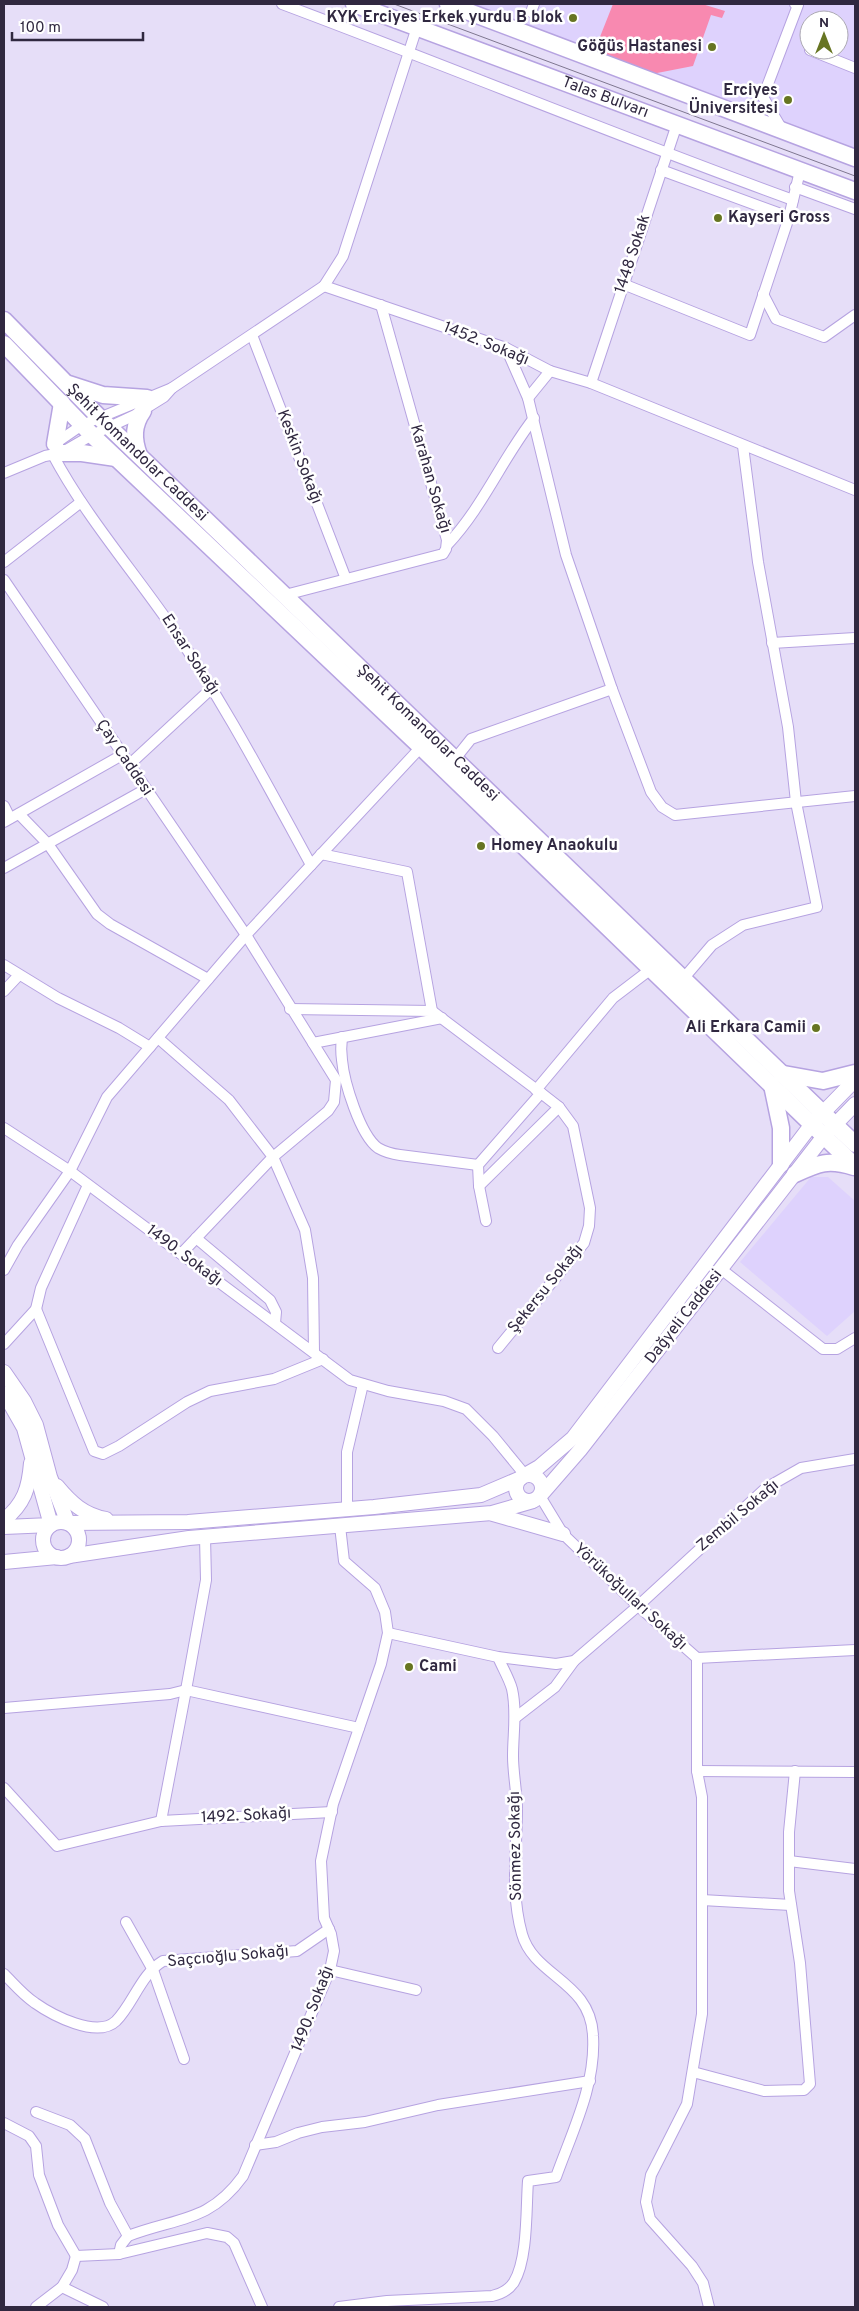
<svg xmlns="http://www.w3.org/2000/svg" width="859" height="2311" viewBox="0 0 859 2311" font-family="Overpass,sans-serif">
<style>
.built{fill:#ded2fd;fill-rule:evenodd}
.green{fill:#f889b0}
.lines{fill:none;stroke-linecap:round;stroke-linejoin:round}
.minor-casing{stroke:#b6a3e1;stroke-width:12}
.tertiary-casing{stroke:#b6a3e1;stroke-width:16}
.primary-casing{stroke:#b6a3e1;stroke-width:19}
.minor{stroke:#fff;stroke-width:10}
.tertiary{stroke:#fff;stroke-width:14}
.primary{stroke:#fff;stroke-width:16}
.tram{stroke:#7f7790;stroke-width:1}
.poi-dot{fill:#677522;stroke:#fff;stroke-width:2}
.labels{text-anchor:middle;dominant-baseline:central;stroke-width:5;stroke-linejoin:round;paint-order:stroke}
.poi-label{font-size:16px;font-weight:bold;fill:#302840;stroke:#fff;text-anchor:end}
.street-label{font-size:16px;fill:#302840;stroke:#fff}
</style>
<rect width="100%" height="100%" fill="#e6def8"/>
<!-- built -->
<g class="built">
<path d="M463,4h392v147zM809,20h30v30h-30z"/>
<polygon points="811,1177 828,1177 855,1201 855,1311 827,1336 740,1262"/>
</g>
<!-- green -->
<polygon class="green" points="613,4 702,4 725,11 722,18 711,15 693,66 652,74 594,52"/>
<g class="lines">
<!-- minor casing -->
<g class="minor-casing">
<g id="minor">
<path d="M282,4c171,64 340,134 511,196"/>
<polyline points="531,12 534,4"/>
<polyline points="417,27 343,256 324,286 506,348 550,371 591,383 855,490"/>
<polyline points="810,50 855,68"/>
<polyline points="783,131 763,97 798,5 795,4"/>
<polyline points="661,170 789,217"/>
<polyline points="795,187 855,209"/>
<polyline points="623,284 750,335 789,217 800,171"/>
<polyline points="763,294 776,319 824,337 855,315"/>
<polyline points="252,335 346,579"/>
<polyline points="591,383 677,124"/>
<polyline points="528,398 550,371"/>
<polyline points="53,445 82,425 172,388"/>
<path d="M53,455c32,60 77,112 116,168 54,77 97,160 142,242"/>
<polyline points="4,473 45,456 61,453 92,435 135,415 164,397 172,388 324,286"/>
<path d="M447,545c36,-38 55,-86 87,-127"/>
<polyline points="4,562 81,502"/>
<polyline points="4,580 246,935 336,1080 334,1102 328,1111 273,1157 305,1230 313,1278 314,1352"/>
<polyline points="285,595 443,554 446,549 447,540 381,305"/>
<polyline points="772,643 855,638"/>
<polyline points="612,689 651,792 662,807 675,815 855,796"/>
<polyline points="455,759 471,739 612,689 566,555 528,398 506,348"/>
<polyline points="129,765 212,688"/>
<polyline points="4,806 10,818"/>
<polyline points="19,814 48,844 97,914 110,924 208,979"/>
<polyline points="4,822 122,755"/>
<polyline points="4,868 146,789"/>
<polyline points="4,965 58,998 119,1028 150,1047"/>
<polyline points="683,979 712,945 743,925 817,907 796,802 788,727 758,562 743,446"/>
<polyline points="4,991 19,975"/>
<polyline points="290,1009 432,1011 407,872 321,854"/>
<polyline points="432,1011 541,1093 478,1165 479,1186 486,1221"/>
<path d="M342,1037c-1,8 -1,16 0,23 2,22 18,75 36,88 7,4 14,6 22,7l78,10"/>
<polyline points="158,1038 229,1100 273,1157 181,1254"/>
<polyline points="313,1043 442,1018"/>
<polyline points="536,1090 613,998 651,969"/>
<polyline points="4,1128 70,1171 350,1380 388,1391 444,1401 466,1409 493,1436 525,1475"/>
<polyline points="479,1186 559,1107"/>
<polyline points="196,1238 270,1300 276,1312 275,1323"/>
<polyline points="721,1269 823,1349 837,1349 855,1338"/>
<polyline points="4,1270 18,1245 70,1171 107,1097 246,935 421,747"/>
<polyline points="36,1309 94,1451 103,1454 119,1446 187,1402 210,1391 274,1379 323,1359"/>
<polyline points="4,1344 36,1309 41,1288 88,1185"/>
<polyline points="498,1348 584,1243 589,1226 590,1208 573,1126 559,1107 541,1093"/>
<polyline points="540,1496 563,1534 638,1606 697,1658"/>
<polyline points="347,1509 347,1452 363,1384"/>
<polyline points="205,1537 206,1580 186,1690 359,1728"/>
<polyline points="388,1633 498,1657 556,1664 574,1661 638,1606 766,1488 801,1468 855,1459"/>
<polyline points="697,1658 697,1771 702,1797 702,2014 687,2104 651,2175 646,2202 650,2219 692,2266 703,2283 709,2307"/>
<polyline points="697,1658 855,1650"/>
<polyline points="4,1708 170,1694 186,1690"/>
<polyline points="515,1718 555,1687 574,1661"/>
<polyline points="697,1771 855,1772"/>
<polyline points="4,1788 57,1846 161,1821 332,1812"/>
<polyline points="161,1821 186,1690"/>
<polyline points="789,1861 855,1869"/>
<polyline points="702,1900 791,1905"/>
<polyline points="126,1922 153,1970 184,2059"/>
<polyline points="330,1970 416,1990"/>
<path d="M4,1974c10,10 19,21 31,29 17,12 62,36 81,18 17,-17 25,-47 47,-60l134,-10 32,-22"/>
<polyline points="693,2072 764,2091 804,2090 810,2084 800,1963 789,1891 789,1832 795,1771"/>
<polyline points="36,2112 70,2125 85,2139 110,2203 128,2236"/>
<polyline points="4,2123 29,2136 36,2146 39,2175 58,2225 76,2256"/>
<polyline points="255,2145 276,2142 298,2133 322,2127 365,2122 438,2105 590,2081"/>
<path d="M119,2254l2,-9 7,-9c49,-19 81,-13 115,-60l87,-206 4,-19 -3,-17 -7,-16 -3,-57 12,-57 48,-140 7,-31 -3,-21 -10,-24 -31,-27 -4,-35"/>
<polyline points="76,2256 119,2254 207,2233 227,2237 234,2243 262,2307"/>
<polyline points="62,2287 103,2307"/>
<polyline points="36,2307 62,2287 72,2270 76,2256"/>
<path d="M339,2307l48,-6 105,-5c9,-2 17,-6 22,-14 14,-23 12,-74 14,-101l28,-4c16,-45 40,-92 37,-141 -2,-55 -59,-59 -71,-102 -12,-42 -5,-83 -5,-125 0,-17 -4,-35 -4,-53 0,-22 4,-45 -1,-67 -3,-11 -10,-22 -14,-32"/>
</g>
</g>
<!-- tertiary casing -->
<g class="tertiary-casing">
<g id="tertiary">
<polyline points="4,1372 24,1401 36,1425 50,1477 68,1523 188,1522 374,1507 481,1495 521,1478"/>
<polyline points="4,1393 24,1428 51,1525 4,1527"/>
<circle cx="529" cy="1488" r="13"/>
<polyline points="525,1475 539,1467 573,1438 812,1124 855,1080"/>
<path d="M57,1486c14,17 27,29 49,33"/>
<polyline points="540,1496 580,1450 824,1136 855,1104"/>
<polyline points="493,1514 563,1534"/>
<path d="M4,1520c20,-16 25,-32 27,-57"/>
<circle cx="61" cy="1540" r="18"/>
<polyline points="69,1556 189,1538 492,1513 533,1501"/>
<polyline points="4,1562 57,1557"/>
</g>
</g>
<!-- primary casing -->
<g class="primary-casing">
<g id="primary">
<path id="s1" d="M354,4l501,187"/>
<polyline points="448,4 855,158"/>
<path id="s2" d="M4,320l97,99 754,725"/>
<polyline points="4,344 92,435 421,747 855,1166"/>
<polyline points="69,384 103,395 147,398"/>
<polyline points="55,444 62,403"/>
<polyline points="61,453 82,453 116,458"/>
<path d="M139,455c-6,-16 -6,-30 4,-44"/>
<polyline points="784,1074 823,1081 855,1073"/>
<polyline points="772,1085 781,1128 781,1164"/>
<path d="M795,1174c24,-11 33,-15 59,-7"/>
</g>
</g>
<!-- minor -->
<use href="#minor" class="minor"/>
<!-- tertiary -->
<use href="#tertiary" class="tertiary"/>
<!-- primary -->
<use href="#primary" class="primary"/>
<!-- tram -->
<polyline class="tram" points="394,4 855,176"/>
</g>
<!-- markers -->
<g class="poi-dot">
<circle cx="573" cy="18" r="5"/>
<circle cx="712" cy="47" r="5"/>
<circle cx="788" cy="100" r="5"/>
<circle cx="718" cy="218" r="5"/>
<circle cx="481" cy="846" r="5"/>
<circle cx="816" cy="1028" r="5"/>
<circle cx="409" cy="1667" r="5"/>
</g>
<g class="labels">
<!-- poi labels -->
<g class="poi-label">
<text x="563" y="18">KYK Erciyes Erkek yurdu B blok</text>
<text x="702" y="47">Göğüs Hastanesi</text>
<text x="778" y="91">Erciyes<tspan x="778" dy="18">Üniversitesi</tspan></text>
<text x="728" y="218" text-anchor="start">Kayseri Gross</text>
<text x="491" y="846" text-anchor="start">Homey Anaokulu</text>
<text x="806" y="1028">Ali Erkara Camii</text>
<text x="419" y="1667" text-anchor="start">Cami</text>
</g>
<!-- street labels -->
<g class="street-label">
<text stroke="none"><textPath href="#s1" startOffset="268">Talas Bulvarı</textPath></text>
<text transform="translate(633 254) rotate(-72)">1448 Sokak</text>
<text transform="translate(486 344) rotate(22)">1452. Sokağı</text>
<text stroke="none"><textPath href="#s2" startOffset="188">Şehit Komandolar Caddesi</textPath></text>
<text transform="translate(299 457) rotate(69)">Keskin Sokağı</text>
<text transform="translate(430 479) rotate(74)">Karahan Sokağı</text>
<text transform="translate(190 655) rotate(57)">Ensar Sokağı</text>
<text stroke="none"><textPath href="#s2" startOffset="592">Şehit Komandolar Caddesi</textPath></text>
<text transform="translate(124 758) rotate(56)">Çay Caddesi</text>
<text transform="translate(184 1256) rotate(37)">1490. Sokağı</text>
<text transform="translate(546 1289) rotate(-51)">Şekersu Sokağı</text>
<text transform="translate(684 1317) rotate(-52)">Dağyeli Caddesi</text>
<text transform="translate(738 1516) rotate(-40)">Zembil Sokağı</text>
<text transform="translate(630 1597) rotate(43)">Yörükoğulları Sokağı</text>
<text transform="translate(246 1816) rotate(-3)">1492. Sokağı</text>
<text transform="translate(516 1846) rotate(-91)">Sönmez Sokağı</text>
<text transform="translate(228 1957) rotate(-5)">Saçcıoğlu Sokağı</text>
<text transform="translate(313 2009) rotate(-69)">1490. Sokağı</text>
</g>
</g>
<!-- border -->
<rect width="859" height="2311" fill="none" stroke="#302840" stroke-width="10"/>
<!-- north arrow -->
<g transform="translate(824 35)"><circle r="24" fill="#ffffff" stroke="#aca9b3"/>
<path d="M0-4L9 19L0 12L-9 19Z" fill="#677522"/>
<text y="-8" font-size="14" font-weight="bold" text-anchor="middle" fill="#302840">N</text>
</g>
<!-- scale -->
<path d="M12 32v8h131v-8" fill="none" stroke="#302840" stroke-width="2.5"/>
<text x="20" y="32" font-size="15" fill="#302840" stroke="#ffffff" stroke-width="4" paint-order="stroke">100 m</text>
</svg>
